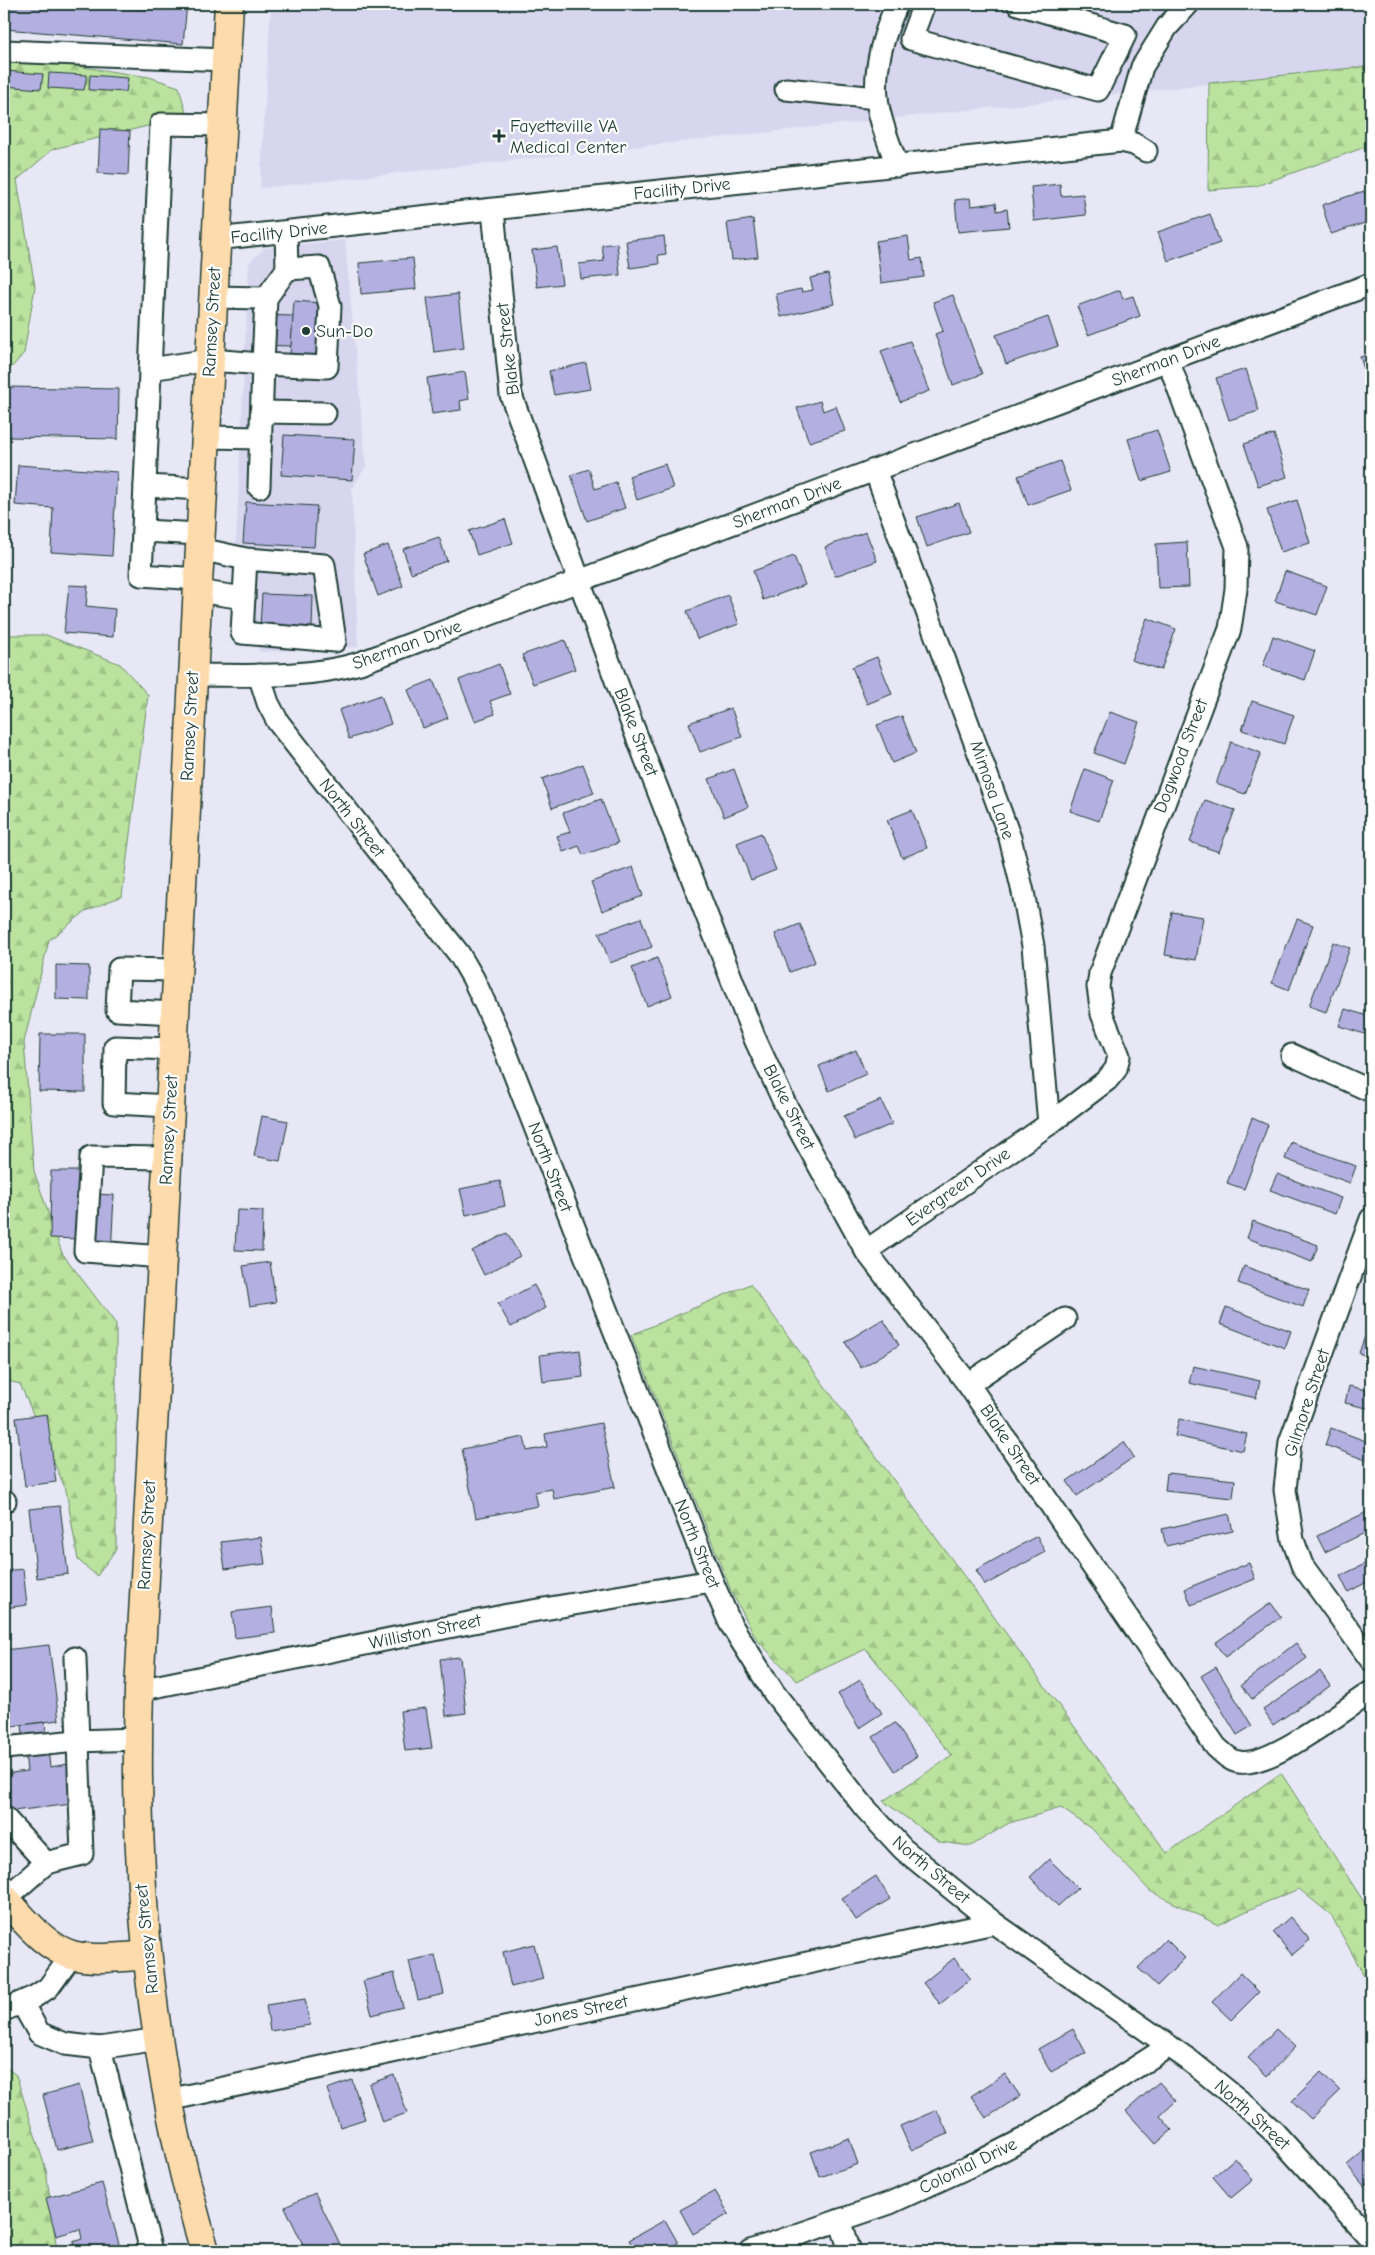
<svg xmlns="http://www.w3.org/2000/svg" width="1375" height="2255" viewBox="0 0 1375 2255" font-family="'Comic Neue',sans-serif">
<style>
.built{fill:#d8d6ef}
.forest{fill:url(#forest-firs);stroke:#6d9069}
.building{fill:#b3afe0;stroke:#1f3d34}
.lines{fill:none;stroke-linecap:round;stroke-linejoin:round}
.minor-casing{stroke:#1f3d34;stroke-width:25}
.major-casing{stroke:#1f3d34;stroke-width:31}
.minor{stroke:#fff;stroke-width:21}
.major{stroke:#fedbac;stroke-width:28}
.poi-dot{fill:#1f3d34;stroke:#fff;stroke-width:2}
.labels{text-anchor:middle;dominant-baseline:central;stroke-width:4.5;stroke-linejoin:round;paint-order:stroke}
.poi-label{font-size:18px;fill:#1f3d34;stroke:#fff;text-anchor:start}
.street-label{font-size:18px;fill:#1f3d34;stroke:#fff}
</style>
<defs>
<pattern id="forest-firs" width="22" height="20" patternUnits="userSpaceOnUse" patternTransform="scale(1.25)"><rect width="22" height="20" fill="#bbe29e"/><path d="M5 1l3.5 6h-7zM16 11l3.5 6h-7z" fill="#a0c389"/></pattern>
</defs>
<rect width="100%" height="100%" fill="#e8e7f6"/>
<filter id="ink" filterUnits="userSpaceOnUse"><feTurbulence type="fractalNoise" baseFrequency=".02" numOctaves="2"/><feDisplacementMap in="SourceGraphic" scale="10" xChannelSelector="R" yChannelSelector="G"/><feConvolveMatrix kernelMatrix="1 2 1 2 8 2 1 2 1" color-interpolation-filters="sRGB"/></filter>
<g filter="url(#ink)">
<!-- built -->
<g class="built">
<polygon points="271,4 1371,4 1371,66 260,188"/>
<polygon points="345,240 366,466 352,489 358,647 261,652 232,626 249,263 265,248"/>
</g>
<!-- forest -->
<g class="forest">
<polygon points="4,52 9,56 149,77 179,87 186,113 152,125 53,149 17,180 35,287 24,353 4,376"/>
<polygon points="1371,66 1371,145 1256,186 1208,190 1209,83"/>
<polygon points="4,635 46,635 120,664 148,695 122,896 86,911 49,940 24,1042 34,1171 62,1253 116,1324 116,1549 97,1576 78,1560 66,1490 20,1384 4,1380"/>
<polygon points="750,1284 1167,1853 1281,1773 1371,1913 1371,1988 1331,1915 1299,1889 1257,1906 1218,1925 1150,1891 1093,1830 1061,1808 1009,1823 971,1846 940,1842 883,1801 952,1756 866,1649 797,1681 757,1640 731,1591 631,1335"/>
<polygon points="4,2066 16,2075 46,2170 57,2251 4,2251"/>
</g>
<!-- building -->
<g class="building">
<polygon points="4,4 69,4 148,10 149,4 187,4 183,44 4,29"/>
<polygon points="5,71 43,74 41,89 4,86"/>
<polygon points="49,73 87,75 84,90 48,88"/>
<polygon points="90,75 128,78 126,92 89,90"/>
<polygon points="100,129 130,131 128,175 98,173"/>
<polygon points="1060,184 1061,196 1083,194 1086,215 1034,221 1031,187"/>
<polygon points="1364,191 1371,213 1371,221 1331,234 1322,205"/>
<polygon points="970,198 971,206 996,203 997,211 1007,209 1009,227 958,232 955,200"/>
<polygon points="1210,214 1220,243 1168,261 1158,232"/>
<polygon points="753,219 758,257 732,260 727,223"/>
<polygon points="664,236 666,254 658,255 659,264 630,268 626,241"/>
<polygon points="908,236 911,260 922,258 924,277 881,283 876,241"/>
<polygon points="617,243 620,275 581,279 579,264 604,261 602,245"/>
<polygon points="557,247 562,284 537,287 532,250"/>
<polygon points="413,258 416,289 361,294 359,263"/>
<polygon points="828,274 834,304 781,317 776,294 801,289 802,292 813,290 810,278"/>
<polygon points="1120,290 1123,299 1133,296 1140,316 1088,335 1077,306"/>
<polygon points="458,294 464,348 434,352 427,298"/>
<polygon points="953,295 982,374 953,385 935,334 943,331 933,302"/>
<polygon points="294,301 322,303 318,355 290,354"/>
<polygon points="258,315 293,316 291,346 257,345"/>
<polygon points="1048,317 1058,346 1006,364 996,335"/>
<polygon points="910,341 929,391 900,402 881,351"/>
<polygon points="1371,354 1371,387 1370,387 1360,357"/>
<polygon points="586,363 591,389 554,395 549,371"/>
<polygon points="1246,369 1259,411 1229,420 1216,378"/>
<polygon points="465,372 469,399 460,401 461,410 432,414 427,378"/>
<polygon points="8,387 119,389 118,439 7,437"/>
<polygon points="820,401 823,411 836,406 845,431 809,442 797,408"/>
<polygon points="1157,430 1171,472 1141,481 1128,439"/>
<polygon points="1274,434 1287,477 1258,486 1244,444"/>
<polygon points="284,435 355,439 352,480 281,475"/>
<polygon points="1060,461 1071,490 1028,505 1018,476"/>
<polygon points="665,464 673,488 637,500 629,476"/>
<polygon points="18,465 117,472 112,556 51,552 53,508 15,505"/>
<polygon points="589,469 595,489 616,482 625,508 587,521 571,475"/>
<polygon points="1297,500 1310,543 1281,552 1267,510"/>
<polygon points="246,502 317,506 314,547 243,543"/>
<polygon points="959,503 969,532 927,547 917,517"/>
<polygon points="505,519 513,543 477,555 469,531"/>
<polygon points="866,532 877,561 835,576 825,547"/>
<polygon points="439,537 447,561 411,573 403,549"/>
<polygon points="1187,542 1189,587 1158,588 1156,544"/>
<polygon points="388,545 403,586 378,596 363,554"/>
<polygon points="794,556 805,585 763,600 753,571"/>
<polygon points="1285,571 1327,586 1317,615 1275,601"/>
<polygon points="69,585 88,586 86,606 115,609 113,637 64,633"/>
<polygon points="262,594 313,596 312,628 260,626"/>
<polygon points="728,595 739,624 697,639 687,611"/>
<polygon points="1147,618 1176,629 1161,670 1131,660"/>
<polygon points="1273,636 1315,651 1305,680 1263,666"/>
<polygon points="565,640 575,669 533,684 522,655"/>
<polygon points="877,657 892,694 867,704 852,667"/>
<polygon points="499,664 510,694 490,701 495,714 475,721 459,680"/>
<polygon points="433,680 448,718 423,728 408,690"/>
<polygon points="381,695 391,724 349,739 339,710"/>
<polygon points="1252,701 1294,715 1284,744 1242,730"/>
<polygon points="731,708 742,737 700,752 689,723"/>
<polygon points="1110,712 1139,722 1124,764 1094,753"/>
<polygon points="902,716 916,753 892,763 877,725"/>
<polygon points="1231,742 1261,753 1245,794 1216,784"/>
<polygon points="583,764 594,793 552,808 542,779"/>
<polygon points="734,769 748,807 724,817 709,779"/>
<polygon points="1085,769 1114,780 1099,821 1070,811"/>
<polygon points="601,799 618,843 583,855 579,846 563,852 557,836 570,832 563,813"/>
<polygon points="1205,800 1235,810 1219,852 1190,842"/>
<polygon points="912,810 927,848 902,858 887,820"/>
<polygon points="761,833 776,870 751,880 737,843"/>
<polygon points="633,867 643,896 602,911 591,882"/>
<polygon points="1172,912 1203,917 1196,960 1165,955"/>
<polygon points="641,918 652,947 610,963 599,933"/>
<polygon points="1297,919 1313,925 1289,990 1272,983"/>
<polygon points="800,924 815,962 790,972 775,934"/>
<polygon points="1333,942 1350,948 1326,1012 1309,1006"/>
<polygon points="657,958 672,996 647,1006 632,968"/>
<polygon points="56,965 89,966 89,1000 56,999"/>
<polygon points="1345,1009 1371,1017 1371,1036 1339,1026"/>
<polygon points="40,1034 85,1034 85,1092 39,1091"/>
<polygon points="856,1050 866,1074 829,1091 819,1066"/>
<polygon points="881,1100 892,1124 855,1140 844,1116"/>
<polygon points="262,1116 288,1121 280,1161 254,1156"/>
<polygon points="1252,1118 1268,1125 1244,1189 1227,1183"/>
<polygon points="1291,1142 1356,1166 1350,1183 1285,1159"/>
<polygon points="51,1171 80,1171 78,1239 50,1238"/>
<polygon points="1277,1174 1341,1198 1335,1214 1270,1190"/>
<polygon points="500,1181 505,1206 466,1215 460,1189"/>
<polygon points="92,1194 114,1195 111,1255 89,1254"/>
<polygon points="237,1210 263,1211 262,1251 235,1250"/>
<polygon points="1253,1221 1318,1245 1312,1262 1247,1238"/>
<polygon points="507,1233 520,1256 484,1275 472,1251"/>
<polygon points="270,1262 276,1302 250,1306 243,1266"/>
<polygon points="1244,1266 1309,1290 1303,1307 1238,1283"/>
<polygon points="534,1285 546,1308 511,1327 498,1304"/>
<polygon points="1226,1307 1291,1331 1285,1348 1220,1324"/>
<polygon points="883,1319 899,1345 861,1368 845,1342"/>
<polygon points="1365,1336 1371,1339 1371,1358 1359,1353"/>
<polygon points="580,1350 583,1377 543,1382 540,1355"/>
<polygon points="1193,1366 1260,1381 1256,1398 1189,1383"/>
<polygon points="1349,1386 1371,1391 1371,1409 1345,1403"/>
<polygon points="47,1414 56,1482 25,1486 16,1418"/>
<polygon points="1179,1419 1247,1434 1243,1451 1175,1436"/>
<polygon points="601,1423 615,1487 554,1499 552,1489 535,1492 538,1506 476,1518 462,1449 524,1437 527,1451 547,1447 545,1434"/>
<polygon points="1331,1428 1371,1443 1371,1462 1325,1445"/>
<polygon points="1124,1442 1134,1457 1077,1496 1067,1481"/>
<polygon points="1167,1473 1235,1480 1233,1498 1165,1491"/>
<polygon points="60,1506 68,1574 37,1578 29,1509"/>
<polygon points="1371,1510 1371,1530 1325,1552 1317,1536"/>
<polygon points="1229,1514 1233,1531 1166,1546 1162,1529"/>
<polygon points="1037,1536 1045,1552 985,1585 976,1570"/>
<polygon points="261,1537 265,1564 225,1569 221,1542"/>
<polygon points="1371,1561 1371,1580 1348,1592 1340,1576"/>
<polygon points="1249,1563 1255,1579 1191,1605 1185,1589"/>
<polygon points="23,1569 27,1605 4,1608 4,1571"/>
<polygon points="1271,1603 1281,1617 1225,1657 1215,1643"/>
<polygon points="272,1607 275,1633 235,1638 232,1612"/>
<polygon points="1296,1643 1307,1658 1252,1699 1241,1685"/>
<polygon points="49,1645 59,1720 4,1727 4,1650"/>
<polygon points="460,1657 466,1713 446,1716 440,1659"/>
<polygon points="1216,1667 1252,1726 1237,1735 1201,1676"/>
<polygon points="1320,1671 1330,1686 1273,1725 1263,1710"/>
<polygon points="860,1680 882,1713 859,1728 838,1694"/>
<polygon points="426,1708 432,1748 405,1751 400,1711"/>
<polygon points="45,1722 50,1767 68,1764 73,1804 4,1812 4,1774 27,1771 22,1725"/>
<polygon points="895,1723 917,1756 895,1771 873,1737"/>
<polygon points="1049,1859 1078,1888 1058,1906 1030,1877"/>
<polygon points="876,1876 890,1899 856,1920 842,1898"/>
<polygon points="1290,1917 1310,1940 1292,1955 1273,1932"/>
<polygon points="1166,1939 1185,1958 1157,1986 1138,1968"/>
<polygon points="534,1944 543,1979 511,1987 503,1952"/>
<polygon points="435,1955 444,1994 418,2000 409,1961"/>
<polygon points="954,1958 971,1979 940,2004 923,1983"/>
<polygon points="394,1973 403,2007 372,2015 363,1981"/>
<polygon points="1240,1973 1259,1992 1231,2020 1212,2002"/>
<polygon points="305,1999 310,2025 270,2031 266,2005"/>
<polygon points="1073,2029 1086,2053 1051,2072 1038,2049"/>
<polygon points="1276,2029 1295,2047 1267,2076 1248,2058"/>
<polygon points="1321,2072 1340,2091 1311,2119 1292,2101"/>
<polygon points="1005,2074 1020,2096 986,2118 971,2096"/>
<polygon points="394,2075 407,2113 382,2122 369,2084"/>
<polygon points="352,2080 365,2119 340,2127 327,2089"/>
<polygon points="1159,2082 1176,2101 1160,2116 1172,2130 1156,2144 1126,2111"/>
<polygon points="79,2085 93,2141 57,2150 43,2095"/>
<polygon points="937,2110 948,2134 911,2150 900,2126"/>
<polygon points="849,2138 858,2164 820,2177 811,2152"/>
<polygon points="1371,2145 1371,2179 1364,2186 1347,2165"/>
<polygon points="1235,2158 1253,2180 1231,2198 1213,2177"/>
<polygon points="102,2183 121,2251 75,2251 73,2242 82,2239 80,2229 56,2236 46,2198"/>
<polygon points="715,2191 729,2214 693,2234 680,2210"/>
<polygon points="315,2193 340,2244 325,2251 306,2251 285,2207"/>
<polygon points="665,2220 678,2243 663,2251 636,2251 629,2240"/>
</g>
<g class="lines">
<!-- minor casing -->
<g class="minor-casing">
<g id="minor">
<path d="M897,4c-13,29 -23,62 -20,94 2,23 13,46 20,68"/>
<polyline points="924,4 911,39 1098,90 1125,35 1018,4"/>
<polyline points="4,51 226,60"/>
<polyline points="786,89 877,98"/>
<polyline points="1121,141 1142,67 1167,27 1188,4"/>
<path d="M493,210l18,185 121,329 123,315 29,63 82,149 102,133 248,363c7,6 14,14 23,15 30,6 106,-53 132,-70"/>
<polyline points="286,232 287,269"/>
<polyline points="216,239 1121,141 1134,144 1146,151"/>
<polygon points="319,267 330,306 327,367 263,364 266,298 287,269"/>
<polyline points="213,297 266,298"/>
<polyline points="150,369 210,360 263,364 259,487"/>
<polyline points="262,412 325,413"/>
<polyline points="206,437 261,438"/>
<polyline points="875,470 1010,838 1023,892 1033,946 1049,1124"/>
<polyline points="145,486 203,489"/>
<polyline points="143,531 200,534"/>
<polyline points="200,549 246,559 324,565 335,641 242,633 246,559"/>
<polyline points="198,579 141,575 161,124 222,125"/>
<polyline points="197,591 244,598"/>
<path d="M193,675c56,0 112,4 167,-12l1011,-379"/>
<polyline points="259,675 268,703 278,722 459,954 473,978 498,1032 712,1581 730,1623 774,1693 865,1808 903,1849 994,1923 1189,2060 1246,2106 1274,2132 1371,2239"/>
<polyline points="175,1013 117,1010 119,969 177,970"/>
<polyline points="1292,1055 1371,1091"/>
<polyline points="170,1106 114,1103 115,1047 173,1049"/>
<polyline points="1371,1219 1290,1442 1285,1490 1293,1540 1302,1565 1371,1660"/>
<polyline points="866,1251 1049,1124 1107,1080 1116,1069 1119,1056 1102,1014 1098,987 1100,973 1230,629 1236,589 1237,547 1168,360"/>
<polyline points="162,1257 85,1251 91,1157 167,1158"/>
<polyline points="968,1384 1065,1319"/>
<polyline points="4,1501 5,1501"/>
<polyline points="139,1690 508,1615 712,1581"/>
<polyline points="4,1748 77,1741 137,1739"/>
<polyline points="4,1817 46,1863 82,1854 75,1658"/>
<polyline points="5,1899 46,1863"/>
<polyline points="22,2003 39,2033 65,2044 100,2048 151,2251"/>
<polyline points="4,2010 34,1997 48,1988 72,1955"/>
<polyline points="100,2048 158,2039"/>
<polyline points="168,2100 994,1923"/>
<polyline points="840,2220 850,2251"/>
<polyline points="750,2251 890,2203 977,2163 1026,2138 1169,2046"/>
</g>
</g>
<!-- major casing -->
<g class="major-casing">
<g id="major">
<path d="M4,1898c19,20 40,49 68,57 23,6 51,1 74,1"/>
<path d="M205,2251c-54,-182 -72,-371 -66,-561l90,-1686"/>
</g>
</g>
<!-- minor -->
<use href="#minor" class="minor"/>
<!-- major -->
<use href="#major" class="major"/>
</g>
</g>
<!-- markers -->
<g class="poi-dot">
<path d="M496.5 128.5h5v5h5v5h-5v5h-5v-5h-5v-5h5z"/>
<circle cx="306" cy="331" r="5"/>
</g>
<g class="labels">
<!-- poi labels -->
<g class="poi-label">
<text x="510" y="126">Fayetteville VA<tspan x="510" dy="21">Medical Center</tspan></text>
<text x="316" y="331">Sun-Do</text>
</g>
<!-- street labels -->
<g class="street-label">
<text transform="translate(682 189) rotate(-6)">Facility Drive</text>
<text transform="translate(279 233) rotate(-6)">Facility Drive</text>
<text transform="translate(212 322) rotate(-87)">Ramsey Street</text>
<text transform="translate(508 349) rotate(-97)">Blake Street</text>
<text transform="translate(1166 361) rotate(-21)">Sherman Drive</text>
<text transform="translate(787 503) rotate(-21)">Sherman Drive</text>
<text transform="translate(407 645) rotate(-20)">Sherman Drive</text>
<text transform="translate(190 726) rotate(-87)">Ramsey Street</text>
<text transform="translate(636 732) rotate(69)">Blake Street</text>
<text transform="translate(1181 756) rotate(-69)">Dogwood Street</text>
<text transform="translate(992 790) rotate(71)">Mimosa Lane</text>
<text transform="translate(352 818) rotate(52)">North Street</text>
<text transform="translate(789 1107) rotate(63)">Blake Street</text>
<text transform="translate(169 1130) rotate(-87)">Ramsey Street</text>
<text transform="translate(550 1167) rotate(69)">North Street</text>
<text transform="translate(958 1187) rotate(-35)">Evergreen Drive</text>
<text transform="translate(1307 1403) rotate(-72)">Gilmore Street</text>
<text transform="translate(1010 1445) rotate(56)">Blake Street</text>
<text transform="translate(147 1535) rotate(-87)">Ramsey Street</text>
<text transform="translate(697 1544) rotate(68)">North Street</text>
<text transform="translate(425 1632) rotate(-12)">Williston Street</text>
<text transform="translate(931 1870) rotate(40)">North Street</text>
<text transform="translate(147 1939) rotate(-96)">Ramsey Street</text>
<text transform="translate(581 2011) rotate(-12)">Jones Street</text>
<text transform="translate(1252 2115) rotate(42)">North Street</text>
<text transform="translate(968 2166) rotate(-26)">Colonial Drive</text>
</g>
</g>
<!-- margin -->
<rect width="1375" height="2255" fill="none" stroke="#fff" stroke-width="20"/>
<rect x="10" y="10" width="1355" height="2235" fill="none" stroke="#1f3d34" stroke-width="2" filter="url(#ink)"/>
</svg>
